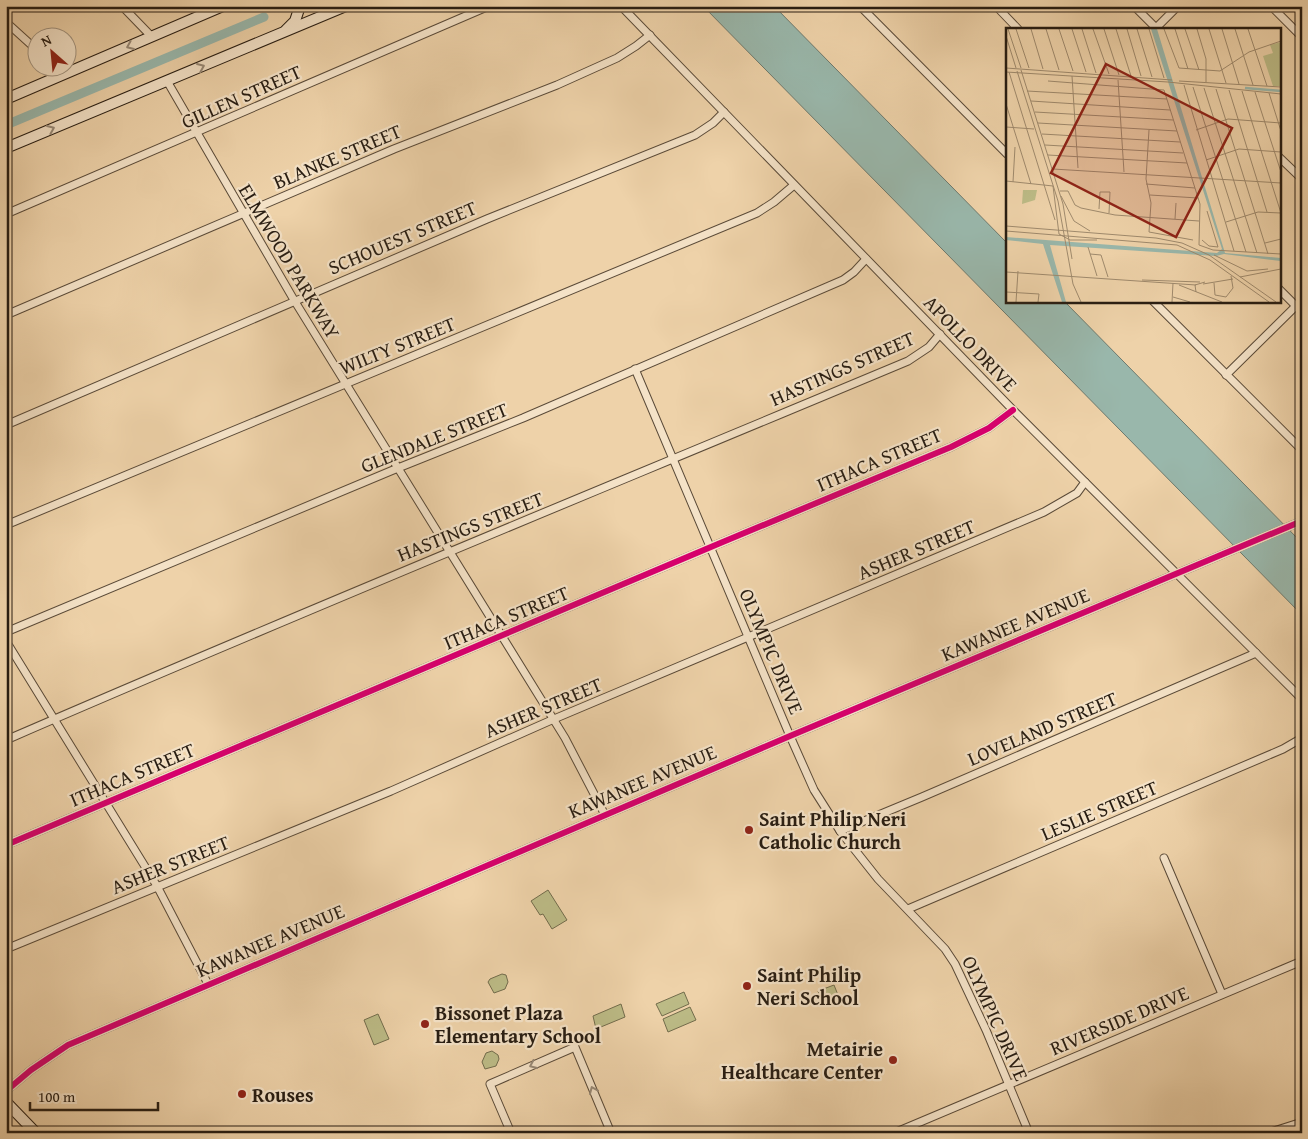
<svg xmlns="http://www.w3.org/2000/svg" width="1308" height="1139" viewBox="0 0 1308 1139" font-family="'Gentium Book Plus',serif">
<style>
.green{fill:#bcbb86;stroke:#726c4c}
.water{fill:#99b7ab;stroke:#6c796e}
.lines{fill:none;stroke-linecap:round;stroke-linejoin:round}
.canal{stroke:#99b7ab;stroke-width:9}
.minor-casing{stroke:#5a4a38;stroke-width:9}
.secondary-casing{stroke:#281d12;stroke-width:12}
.minor{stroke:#f4e2c7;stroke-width:7}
.secondary{stroke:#f4e2c7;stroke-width:10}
.cycleway-casing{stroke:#f4e2c7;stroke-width:9}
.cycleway{stroke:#d6006c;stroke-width:6}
.oneway{stroke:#988976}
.poi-dot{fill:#8f2418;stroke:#f4e2c7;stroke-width:2}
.labels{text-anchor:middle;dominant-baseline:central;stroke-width:4.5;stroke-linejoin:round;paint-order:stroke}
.street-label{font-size:20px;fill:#281d12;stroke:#f4e2c7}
.poi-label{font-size:20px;font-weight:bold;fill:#281d12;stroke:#f4e2c7;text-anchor:start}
.inset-river{fill:none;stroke:#99b7ab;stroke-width:2.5}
.inset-road{fill:none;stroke:#9f8a6d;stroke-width:1}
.view{fill:#8f2418;fill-opacity:0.15;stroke:#8f2418;stroke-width:2.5}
.inset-edge{fill:none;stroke:#281d12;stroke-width:2.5}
</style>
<rect width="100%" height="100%" fill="#eed2a9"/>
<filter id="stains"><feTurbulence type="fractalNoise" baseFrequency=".004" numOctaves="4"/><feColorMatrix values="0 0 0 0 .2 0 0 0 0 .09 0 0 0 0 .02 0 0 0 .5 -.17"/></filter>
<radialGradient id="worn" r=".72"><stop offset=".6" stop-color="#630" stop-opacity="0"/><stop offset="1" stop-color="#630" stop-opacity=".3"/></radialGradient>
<!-- green -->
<g class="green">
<polygon points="548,890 567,920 552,929 543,914 540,915 531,901"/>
<polygon points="502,974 506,975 508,982 505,989 494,993 488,982 490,979"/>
<polygon points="834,985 838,995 822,1002 818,991"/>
<polygon points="684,992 689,1004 662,1016 656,1004"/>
<polygon points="621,1004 625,1017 596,1029 593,1016"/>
<polygon points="690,1007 696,1020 668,1032 663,1019"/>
<polygon points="378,1014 389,1039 374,1045 364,1020"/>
<polygon points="492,1051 498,1055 499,1059 496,1066 485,1069 482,1062 486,1053"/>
</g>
<!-- water -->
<polygon class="water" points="703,6 774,6 1007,243 1007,301 1064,301 1302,543 1302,615"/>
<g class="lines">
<!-- canal -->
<polyline class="canal" points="6,125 264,17"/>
<!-- minor casing -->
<g class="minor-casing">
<g id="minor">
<polyline points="122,6 152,37"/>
<polyline points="621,6 1013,410 1302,699"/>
<polyline points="860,6 1007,154"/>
<polyline points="996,6 1018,29"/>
<polyline points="1134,6 1157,29"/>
<polyline points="1271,6 1302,37"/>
<polyline points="6,22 38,51"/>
<polyline points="1155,29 1178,6"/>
<polyline points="55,68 63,75"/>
<polyline points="167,81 294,300 565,738 605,815"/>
<polyline points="1279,157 1302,179"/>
<polyline points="6,214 489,6"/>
<polyline points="1279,289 1302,312"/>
<polyline points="1153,301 1302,450"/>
<polyline points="6,315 394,149 557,85 617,58 636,46 650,35"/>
<polyline points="635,369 790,736 814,790 840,831 878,879 945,949 955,964 986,1030 1029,1133"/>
<polyline points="1226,375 1302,300"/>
<polyline points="6,425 487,219 695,135 713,123 724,112"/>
<polyline points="6,525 757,213 774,202 794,185"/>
<polyline points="6,632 398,468 523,418 843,280 854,272 866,259"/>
<polyline points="6,641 157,886 208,984"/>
<path d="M6,740c299,-130 601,-253 902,-379l21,-14 11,-13"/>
<polyline points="840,831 922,797 1256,653"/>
<polyline points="6,845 718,544 951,447 989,428 1013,410"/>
<polyline points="1164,858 1222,994"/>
<polyline points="908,909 1283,749 1302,738"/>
<polyline points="6,949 391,791 554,719 1044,512 1077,493 1085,482"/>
<polyline points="6,1091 31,1070 68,1045 790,736 1302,521"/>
<polyline points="511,1133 490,1084 575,1047 611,1133"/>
<polyline points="894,1133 1302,961"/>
<polyline points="1268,1133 1302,1122"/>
</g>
</g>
<!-- secondary casing -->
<g class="secondary-casing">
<g id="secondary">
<polyline points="286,30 295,21 300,6"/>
<polyline points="6,99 223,6"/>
<polyline points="6,148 346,6"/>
<polyline points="6,1102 36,1133"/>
</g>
</g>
<!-- minor -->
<use href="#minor" class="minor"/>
<!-- secondary -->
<use href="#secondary" class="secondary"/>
<!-- cycleway casing -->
<g class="cycleway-casing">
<g id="cycleway">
<polyline points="6,845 718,544 951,447 989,428 1013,410"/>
<polyline points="6,1091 31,1070 68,1045 790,736 1302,521"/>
</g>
</g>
<!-- cycleway -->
<use href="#cycleway" class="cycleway"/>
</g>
<!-- one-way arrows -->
<defs><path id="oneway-chevron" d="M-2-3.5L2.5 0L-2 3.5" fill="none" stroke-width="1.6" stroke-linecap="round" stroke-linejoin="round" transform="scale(1.25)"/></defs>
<g class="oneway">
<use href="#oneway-chevron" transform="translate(130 46) rotate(157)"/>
<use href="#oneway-chevron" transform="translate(201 67) rotate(-23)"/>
<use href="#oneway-chevron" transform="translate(51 129) rotate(-23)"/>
<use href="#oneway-chevron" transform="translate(533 1065) rotate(156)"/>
<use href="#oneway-chevron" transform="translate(593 1090) rotate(-113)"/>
</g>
<!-- markers -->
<g class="poi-dot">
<circle cx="749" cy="830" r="5"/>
<circle cx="747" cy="986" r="5"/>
<circle cx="425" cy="1024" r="5"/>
<circle cx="893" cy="1060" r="5"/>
<circle cx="242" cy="1094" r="5"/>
</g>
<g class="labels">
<!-- street labels -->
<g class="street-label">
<text transform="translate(241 96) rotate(-24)">GILLEN STREET</text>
<text transform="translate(337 156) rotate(-23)">BLANKE STREET</text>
<text transform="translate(402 237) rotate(-23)">SCHOUEST STREET</text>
<text transform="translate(290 261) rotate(59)">ELMWOOD PARKWAY</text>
<text transform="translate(971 343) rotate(46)">APOLLO DRIVE</text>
<text transform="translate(397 345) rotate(-22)">WILTY STREET</text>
<text transform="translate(842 368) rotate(-24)">HASTINGS STREET</text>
<text transform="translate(434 437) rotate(-22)">GLENDALE STREET</text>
<text transform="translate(879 459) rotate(-23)">ITHACA STREET</text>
<text transform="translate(470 526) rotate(-22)">HASTINGS STREET</text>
<text transform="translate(916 549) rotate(-23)">ASHER STREET</text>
<text transform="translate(506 617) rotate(-23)">ITHACA STREET</text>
<text transform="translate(1015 624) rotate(-23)">KAWANEE AVENUE</text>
<text transform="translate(772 651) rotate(67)">OLYMPIC DRIVE</text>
<text transform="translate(543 707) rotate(-23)">ASHER STREET</text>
<text transform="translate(1042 728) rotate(-23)">LOVELAND STREET</text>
<text transform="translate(132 774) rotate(-23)">ITHACA STREET</text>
<text transform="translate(642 781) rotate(-23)">KAWANEE AVENUE</text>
<text transform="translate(1099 810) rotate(-23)">LESLIE STREET</text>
<text transform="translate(170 864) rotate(-22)">ASHER STREET</text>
<text transform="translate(270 940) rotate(-23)">KAWANEE AVENUE</text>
<text transform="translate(996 1018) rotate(66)">OLYMPIC DRIVE</text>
<text transform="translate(1119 1020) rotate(-23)">RIVERSIDE DRIVE</text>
</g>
<!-- poi labels -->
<g class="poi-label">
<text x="759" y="818">Saint Philip Neri<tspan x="759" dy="23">Catholic Church</tspan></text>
<text x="757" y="974">Saint Philip<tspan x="757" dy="23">Neri School</tspan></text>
<text x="435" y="1012">Bissonet Plaza<tspan x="435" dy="23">Elementary School</tspan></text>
<text x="883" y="1048" text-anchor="end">Metairie<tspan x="883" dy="23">Healthcare Center</tspan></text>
<text x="252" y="1094">Rouses</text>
</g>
</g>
<!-- overview -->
<g transform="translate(1006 28)">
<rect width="275" height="275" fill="#eed2a9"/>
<path d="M275,14v44h-8l-10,-30 10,-3 -3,-8zM17,162h14l-2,10 -13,4z" fill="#bcbb86"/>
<path d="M145,1h6l68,224 56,5v3l-57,-7 -8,2 -166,-11 16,57h-4l-19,-58 -37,-4v-3l211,16 5,-4z" fill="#99b7ab"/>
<path class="inset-river" d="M239,60l36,3"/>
<path class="inset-road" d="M2,1l13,39M10,1l13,39M25,1l12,40M40,1l13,41M53,1l14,42M66,1l14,43M76,1l14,44M87,1l16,45M98,1l15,46M110,1l15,47M121,1l14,47M131,1l15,48M143,1l15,49M158,1l15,39 41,3 29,-19 32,-11M169,1l13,40M179,1l14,41M191,1l9,30v23M203,1l17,54M216,1l17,55M229,1l18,56M242,1l19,57M0,8l10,32M0,40l166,12M15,42l42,134 9,55M11,43l41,130 15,83 8,18M0,44l162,10 113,12M3,44l46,148M66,48l6,92M112,52l6,92M42,53l116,9 36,114 -1,41 14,5 68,4M173,53l102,6M178,57l50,166M187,59l53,165M198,60l53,165M210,61l52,165M223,62l38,122M21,63l140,8M236,63l39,122M249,64l26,80M263,65l12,38M25,73l139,9M0,76l25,80M29,84l138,8M32,95l139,8M0,99l28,2M143,102l-3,49 5,24 -2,29 44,8M190,102l32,-11 53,4M36,106l138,8M39,117l138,8M42,127l139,8M200,132l33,-11 42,3M47,141l228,14M0,153l47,5M7,154l2,-35M140,156l49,4M47,158l6,48 11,6h27M54,163h8l7,14 6,3 34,7 84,6M144,167l48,3M55,168l13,25 16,10M93,181l1,-17h10l-1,21M169,191l1,-16M220,194l32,-10 23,1M0,198l150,12 26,5 27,12 67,47M0,203l171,14 33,15 59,42M196,212l7,6 9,1 -11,-36M259,215l16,-4M82,219l9,29M84,226l11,1 7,22M208,227l33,16 21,-2M0,244l190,13M234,249l41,-8M136,252l58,2M208,255l1,12 11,2 7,-9 -2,-12M197,256l30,-5M173,257l43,17M0,264l33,2 -1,8M190,264l-1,-7 10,-3M167,269l17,5M10,274l2,-31M166,274l1,-19"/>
<path class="view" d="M100,36l126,64 -56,109 -125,-64z"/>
<rect width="275" height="275" class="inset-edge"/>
</g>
<!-- margin -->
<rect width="1308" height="1139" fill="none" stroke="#eed2a9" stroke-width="25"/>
<rect x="8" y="8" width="1293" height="1124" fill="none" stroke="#281d12" stroke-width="2.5"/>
<rect x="12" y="12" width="1283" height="1114" fill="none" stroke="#281d12"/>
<!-- north arrow -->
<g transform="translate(52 52) rotate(333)"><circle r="24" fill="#f4e2c7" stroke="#a2937f"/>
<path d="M0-4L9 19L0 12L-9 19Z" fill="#8f2418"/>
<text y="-8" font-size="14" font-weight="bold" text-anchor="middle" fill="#281d12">N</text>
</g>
<!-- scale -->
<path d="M30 1102v8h128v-8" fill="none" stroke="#281d12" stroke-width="2.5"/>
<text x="38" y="1102" font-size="15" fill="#281d12" stroke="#f4e2c7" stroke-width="4" paint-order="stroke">100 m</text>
<rect width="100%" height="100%" filter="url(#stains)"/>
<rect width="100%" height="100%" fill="url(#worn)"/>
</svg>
